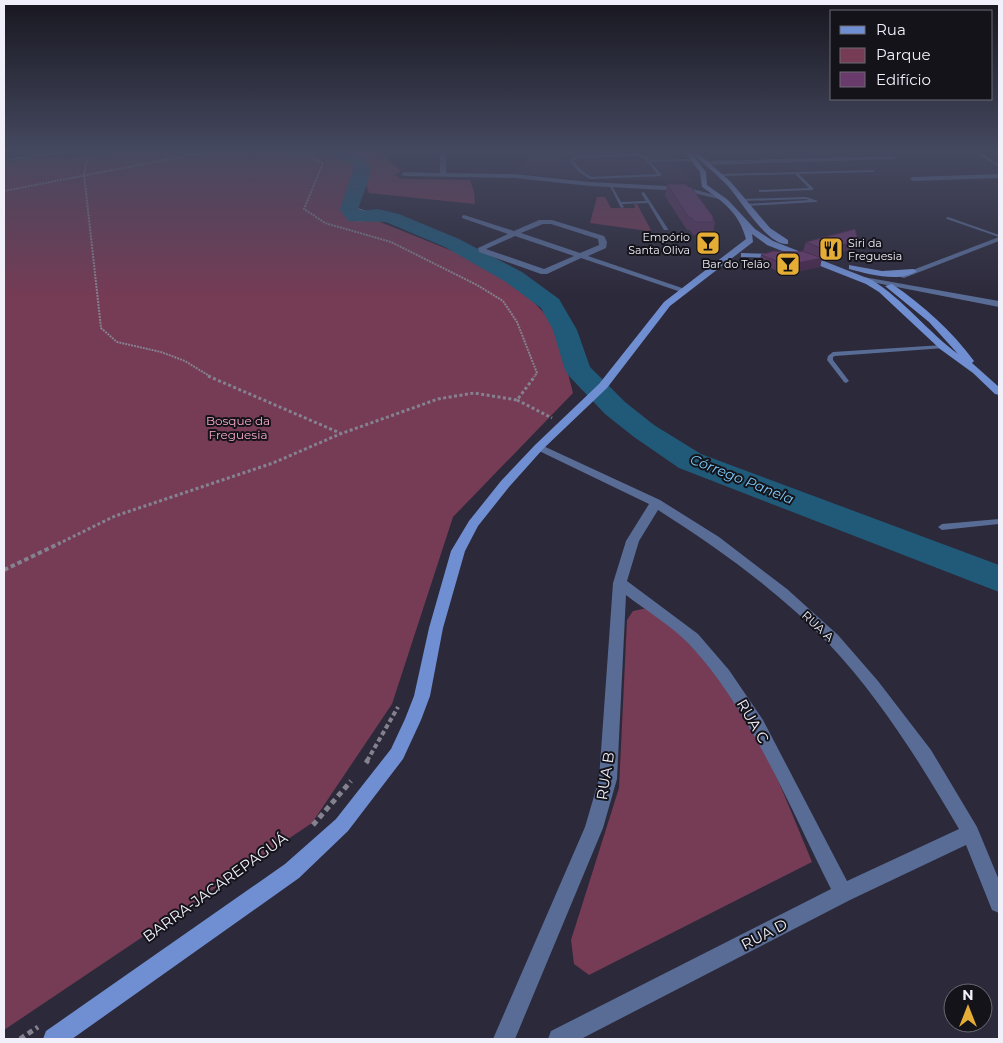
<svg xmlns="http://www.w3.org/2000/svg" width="1003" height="1043" viewBox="0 0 1003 1043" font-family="Montserrat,sans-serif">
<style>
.built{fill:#363148}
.green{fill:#763b55}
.water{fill:#205a78;stroke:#5f879f}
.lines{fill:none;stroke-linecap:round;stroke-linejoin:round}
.river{fill:#205a78;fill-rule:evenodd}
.path-far3{stroke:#858290;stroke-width:2;stroke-dasharray:2 1;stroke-linecap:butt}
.path-far2{stroke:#858290;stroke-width:3;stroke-dasharray:3 2.5;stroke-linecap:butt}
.path-far1{stroke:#858290;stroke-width:4;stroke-dasharray:4.5 3;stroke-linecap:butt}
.path{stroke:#858290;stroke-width:5;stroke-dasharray:5.5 4;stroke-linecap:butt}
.service{fill:#586c96;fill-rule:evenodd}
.minor{fill:#586c96;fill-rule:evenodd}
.tertiary{fill:#586c96;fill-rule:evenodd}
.secondary{fill:#708fd2;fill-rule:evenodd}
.wall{fill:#59335d}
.shaded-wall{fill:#49294c}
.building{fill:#683b6c;stroke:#49294c}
.labels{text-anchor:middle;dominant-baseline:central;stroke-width:4;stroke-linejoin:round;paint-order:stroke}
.far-poi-label{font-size:11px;fill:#f1effa;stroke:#14131a;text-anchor:end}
.park-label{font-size:12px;fill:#f9a9c9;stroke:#14131a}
.street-label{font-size:12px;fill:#f1effa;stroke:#14131a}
.water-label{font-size:14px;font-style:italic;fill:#7ccbf9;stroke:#14131a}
.near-street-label{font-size:15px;fill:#f1effa;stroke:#14131a}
</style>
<rect width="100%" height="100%" fill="#2c293a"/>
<!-- built -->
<polygon class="built" points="538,151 667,151 693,182 566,178 513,173"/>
<!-- green -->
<g class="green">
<polygon points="116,151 325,151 352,163 359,172 344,201 347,218 361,221 370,218 465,256 519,286 556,326 573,393 453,517 392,704 312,823 4,1030 4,163 38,157 69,158"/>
<path d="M339,151h40l22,20 -6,4 7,4 68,1 4,12 1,12 -106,-11c-6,-19 -12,-32 -30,-42z"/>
<polygon points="597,197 605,197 611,208 635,208 634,204 637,204 651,230 648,231 590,223"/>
<path d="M647,608l10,4c25,25 61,58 79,87 32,51 53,108 76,163l-223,113 -15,-11 -3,-24 48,-152 8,-168 6,-9z"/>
</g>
<!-- water -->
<path class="water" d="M352,199l1,7c15,9 26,4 39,12l-14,-2 -17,5 -11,-1 -6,-19z"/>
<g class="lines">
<!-- river -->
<path class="river" d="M325,151c18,0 34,-1 45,15l-1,12 -11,31 2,2 18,-2 21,5 60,25 63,33 37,27 18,31 13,37 35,35 29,23 47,29 298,111v27l-320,-124 -45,-31 -29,-23 -36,-38 -4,-6 -12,-40 -12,-22 -35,-26 -61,-35 -59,-25 -38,-1 -8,-12 14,-42 -5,-5 -22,-8z"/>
<!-- path-far3 -->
<g class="path-far3">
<polyline points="296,151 323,163 304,209 325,223 391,242 477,285 503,301 517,322 537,373 534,377"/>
<polyline points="87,161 84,174 101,328 117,342 161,352 185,361 211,377"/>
<polyline points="4,191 211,151"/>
</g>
<!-- path-far2 -->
<g class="path-far2">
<polyline points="208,376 340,433"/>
<polyline points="517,400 552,418"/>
<polyline points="58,544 115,516 273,463 340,434 438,399 474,393 517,400 535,376"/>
</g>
<!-- path-far1 -->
<g class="path-far1">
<polyline points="4,570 60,543"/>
<polyline points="367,761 398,707"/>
</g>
<!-- path -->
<g class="path">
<polyline points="366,763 368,760"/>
<polyline points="313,825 351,781"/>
<polyline points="20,1039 38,1027"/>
</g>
<!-- service -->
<g class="service">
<polygon points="75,151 95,151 38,156 4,162 4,160 38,154"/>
<polygon points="964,151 981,153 999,165 999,167 979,155"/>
<path d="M636,154l10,2 3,4 43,-1 2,1 -2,1 -41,1 11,13 -2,1 -70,3 -12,-8 -9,-11 9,-4zM636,156l8,2 13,16 -66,3 -11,-8 -7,-9 6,-2z"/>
<polygon points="874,170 875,172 799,174 813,188 813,190 760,192 759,192 759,190 809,188 795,174 720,176 718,175 720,174"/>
<polygon points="609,184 611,184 621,202 646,201 641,193 644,192 668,229 668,230 664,230 648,203 622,204 624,207 621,208"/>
<polygon points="806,197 818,201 816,202 747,206 745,205 746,204 809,200 806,199 743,201 741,200 743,199"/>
<polygon points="948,217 999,235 999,237 947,219 946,218"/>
<polygon points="943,345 946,347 945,348 835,356 833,357 833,360 849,381 846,383 844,382 827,360 828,356 833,352"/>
<polygon points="999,519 999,524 942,530 938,527 942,524"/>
</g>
<!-- minor -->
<g class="minor">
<polygon points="440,151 446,151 446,173 515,174 590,182 685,187 726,198 723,200 685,191 590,186 515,178 404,176 401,174 404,172 440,173"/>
<polygon points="894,156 896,159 706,165 703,163 706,161"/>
<polygon points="999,174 999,178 913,181 910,179 913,177"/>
<path d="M464,215l50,16 25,-11h13l52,16 3,6 -1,6 -18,8 100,34 -7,2 -100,-34 -34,16h-6l-62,-22 -1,-4 30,-14 -46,-16v-2zM543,224h8l47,15 1,6 -19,8 -59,-20zM515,236l59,20 -30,13 -58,-20z"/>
<path d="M539,444l121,56 59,37 68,52 51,46 40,46 53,69 46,77 22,53v33l-7,-3 -26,-65 -116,55 -269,139h-33l3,-8 280,-142c-41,-81 -80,-179 -142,-245 -16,-17 -44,-34 -63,-49l-9,184 -14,49 -88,211h-22l92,-212 14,-48 14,-196 13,-42 23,-37 -114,-55 -2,-2zM658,510c60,38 120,81 170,133 52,55 93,121 131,186l-112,52 -84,-161 -34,-50 -31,-36 -71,-53 12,-40z"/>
</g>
<!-- tertiary -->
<g class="tertiary">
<polygon points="999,237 999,241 904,278 897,276"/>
<polygon points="858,276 999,301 999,307 861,280 858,280"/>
</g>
<!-- secondary -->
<g class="secondary">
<path d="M684,151h6l16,21 1,13 21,15 27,29 18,12 99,39c32,20 56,52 86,74l-29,-32 -44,-36 7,-2c31,21 60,47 82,77l-2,2 27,24v8l-4,-1 -22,-21 -33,-24 -61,-57 -13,-8 -99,-39 -15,-11 1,8 -83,64 -63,82 -64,61 -34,38 -31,39 -13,25 -22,77 -13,68 -9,24 -18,39 -55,72 -49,47 -227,161h-29l3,-8 239,-167 51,-45 55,-70 14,-30 9,-23 15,-68 22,-77 18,-30 32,-40 34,-36 64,-61 65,-82 82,-63c-7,-26 -22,-37 -44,-52l-2,-15z"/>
<path d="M695,154h4l31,27 40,47 18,12v4c-22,2 -49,-48 -64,-62 -9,-9 -19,-17 -29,-26z"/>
<polygon points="741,253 776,254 780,256 776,258 744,257 741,257"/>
<path d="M849,265l33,6 31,-2 4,2c-17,12 -49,3 -68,-2z"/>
</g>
</g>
<!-- wall -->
<g class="wall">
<polygon points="561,151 662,151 562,155"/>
<polygon points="718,151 792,151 720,154"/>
<polygon points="667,184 714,218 714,220 715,222 713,234 693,235 690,230 687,230 665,196"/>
<polygon points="806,242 856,247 825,259 816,256 822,258 820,267 784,274 759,263 761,255 798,252 803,251"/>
</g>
<!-- shaded-wall -->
<g class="shaded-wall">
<polygon points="858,239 856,247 825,259 827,251"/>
<polygon points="822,258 820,267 784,274 787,265"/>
</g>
<!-- building -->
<g class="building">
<polygon points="667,184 686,184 688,187 691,187 714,218 712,218 715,222 695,222 692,218 689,218"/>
<polygon points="855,229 858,239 827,251 806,242"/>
<polygon points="773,251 798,252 802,251 822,258 787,265 761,255"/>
</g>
<!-- sky -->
<linearGradient id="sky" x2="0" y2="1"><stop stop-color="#181720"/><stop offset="0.51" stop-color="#454960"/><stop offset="1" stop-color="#454960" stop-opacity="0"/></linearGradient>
<rect width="1003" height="297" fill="url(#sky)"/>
<!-- icons -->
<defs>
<g id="bar-square" transform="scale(1.25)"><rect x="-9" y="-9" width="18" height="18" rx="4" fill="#e5ad35" stroke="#14131a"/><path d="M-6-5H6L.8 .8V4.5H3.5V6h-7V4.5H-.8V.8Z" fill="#111"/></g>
<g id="restaurant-square" transform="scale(1.25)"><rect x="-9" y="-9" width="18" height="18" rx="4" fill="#e5ad35" stroke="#14131a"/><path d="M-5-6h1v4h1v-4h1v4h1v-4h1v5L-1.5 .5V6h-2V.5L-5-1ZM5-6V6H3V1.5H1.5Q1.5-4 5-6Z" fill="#111"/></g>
</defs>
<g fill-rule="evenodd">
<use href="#bar-square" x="708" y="243"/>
<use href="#restaurant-square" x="831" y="249"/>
<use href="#bar-square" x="788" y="264"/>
</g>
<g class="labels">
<!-- far-poi labels -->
<g class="far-poi-label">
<text x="690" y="237">Empório<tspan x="690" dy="13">Santa Oliva</tspan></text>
<text x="848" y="243" text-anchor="start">Siri da<tspan x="848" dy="13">Freguesia</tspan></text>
<text x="770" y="264">Bar do Telão</text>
</g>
<!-- park labels -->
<g class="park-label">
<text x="238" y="420">Bosque da<tspan x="238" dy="14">Freguesia</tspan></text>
</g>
<!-- street labels -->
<g class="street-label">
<text transform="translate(818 626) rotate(43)">RUA A</text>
</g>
<!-- water labels -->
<g class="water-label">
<text transform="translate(742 479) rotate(22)">Córrego Panela</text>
</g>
<!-- near-street labels -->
<g class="near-street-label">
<text transform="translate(753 721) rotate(60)">RUA C</text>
<text transform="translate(605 776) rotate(-81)">RUA B</text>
<text transform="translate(215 887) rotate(-36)">BARRA-JACAREPAGUÁ</text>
<text transform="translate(764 934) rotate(-27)">RUA D</text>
</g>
</g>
<!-- border -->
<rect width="1003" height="1043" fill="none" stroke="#f1effa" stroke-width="10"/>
<!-- legend -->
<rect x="830" y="10" width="162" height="90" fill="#14131a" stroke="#6c6b74"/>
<rect x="840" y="26" width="25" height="8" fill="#708fd2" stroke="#6c6b74"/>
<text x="876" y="35" font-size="15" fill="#f1effa">Rua</text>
<rect x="840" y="48" width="25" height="15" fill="#763b55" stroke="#6c6b74"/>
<text x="876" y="60" font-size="15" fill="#f1effa">Parque</text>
<rect x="840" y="72" width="25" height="15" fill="#683b6c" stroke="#6c6b74"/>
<text x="876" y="85" font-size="15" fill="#f1effa">Edifício</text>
<!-- north arrow -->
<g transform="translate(968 1008)"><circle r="24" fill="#14131a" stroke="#6c6b74"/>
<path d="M0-4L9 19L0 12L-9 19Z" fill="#e5ad35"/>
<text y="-8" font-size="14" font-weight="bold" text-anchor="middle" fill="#f1effa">N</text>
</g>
</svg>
